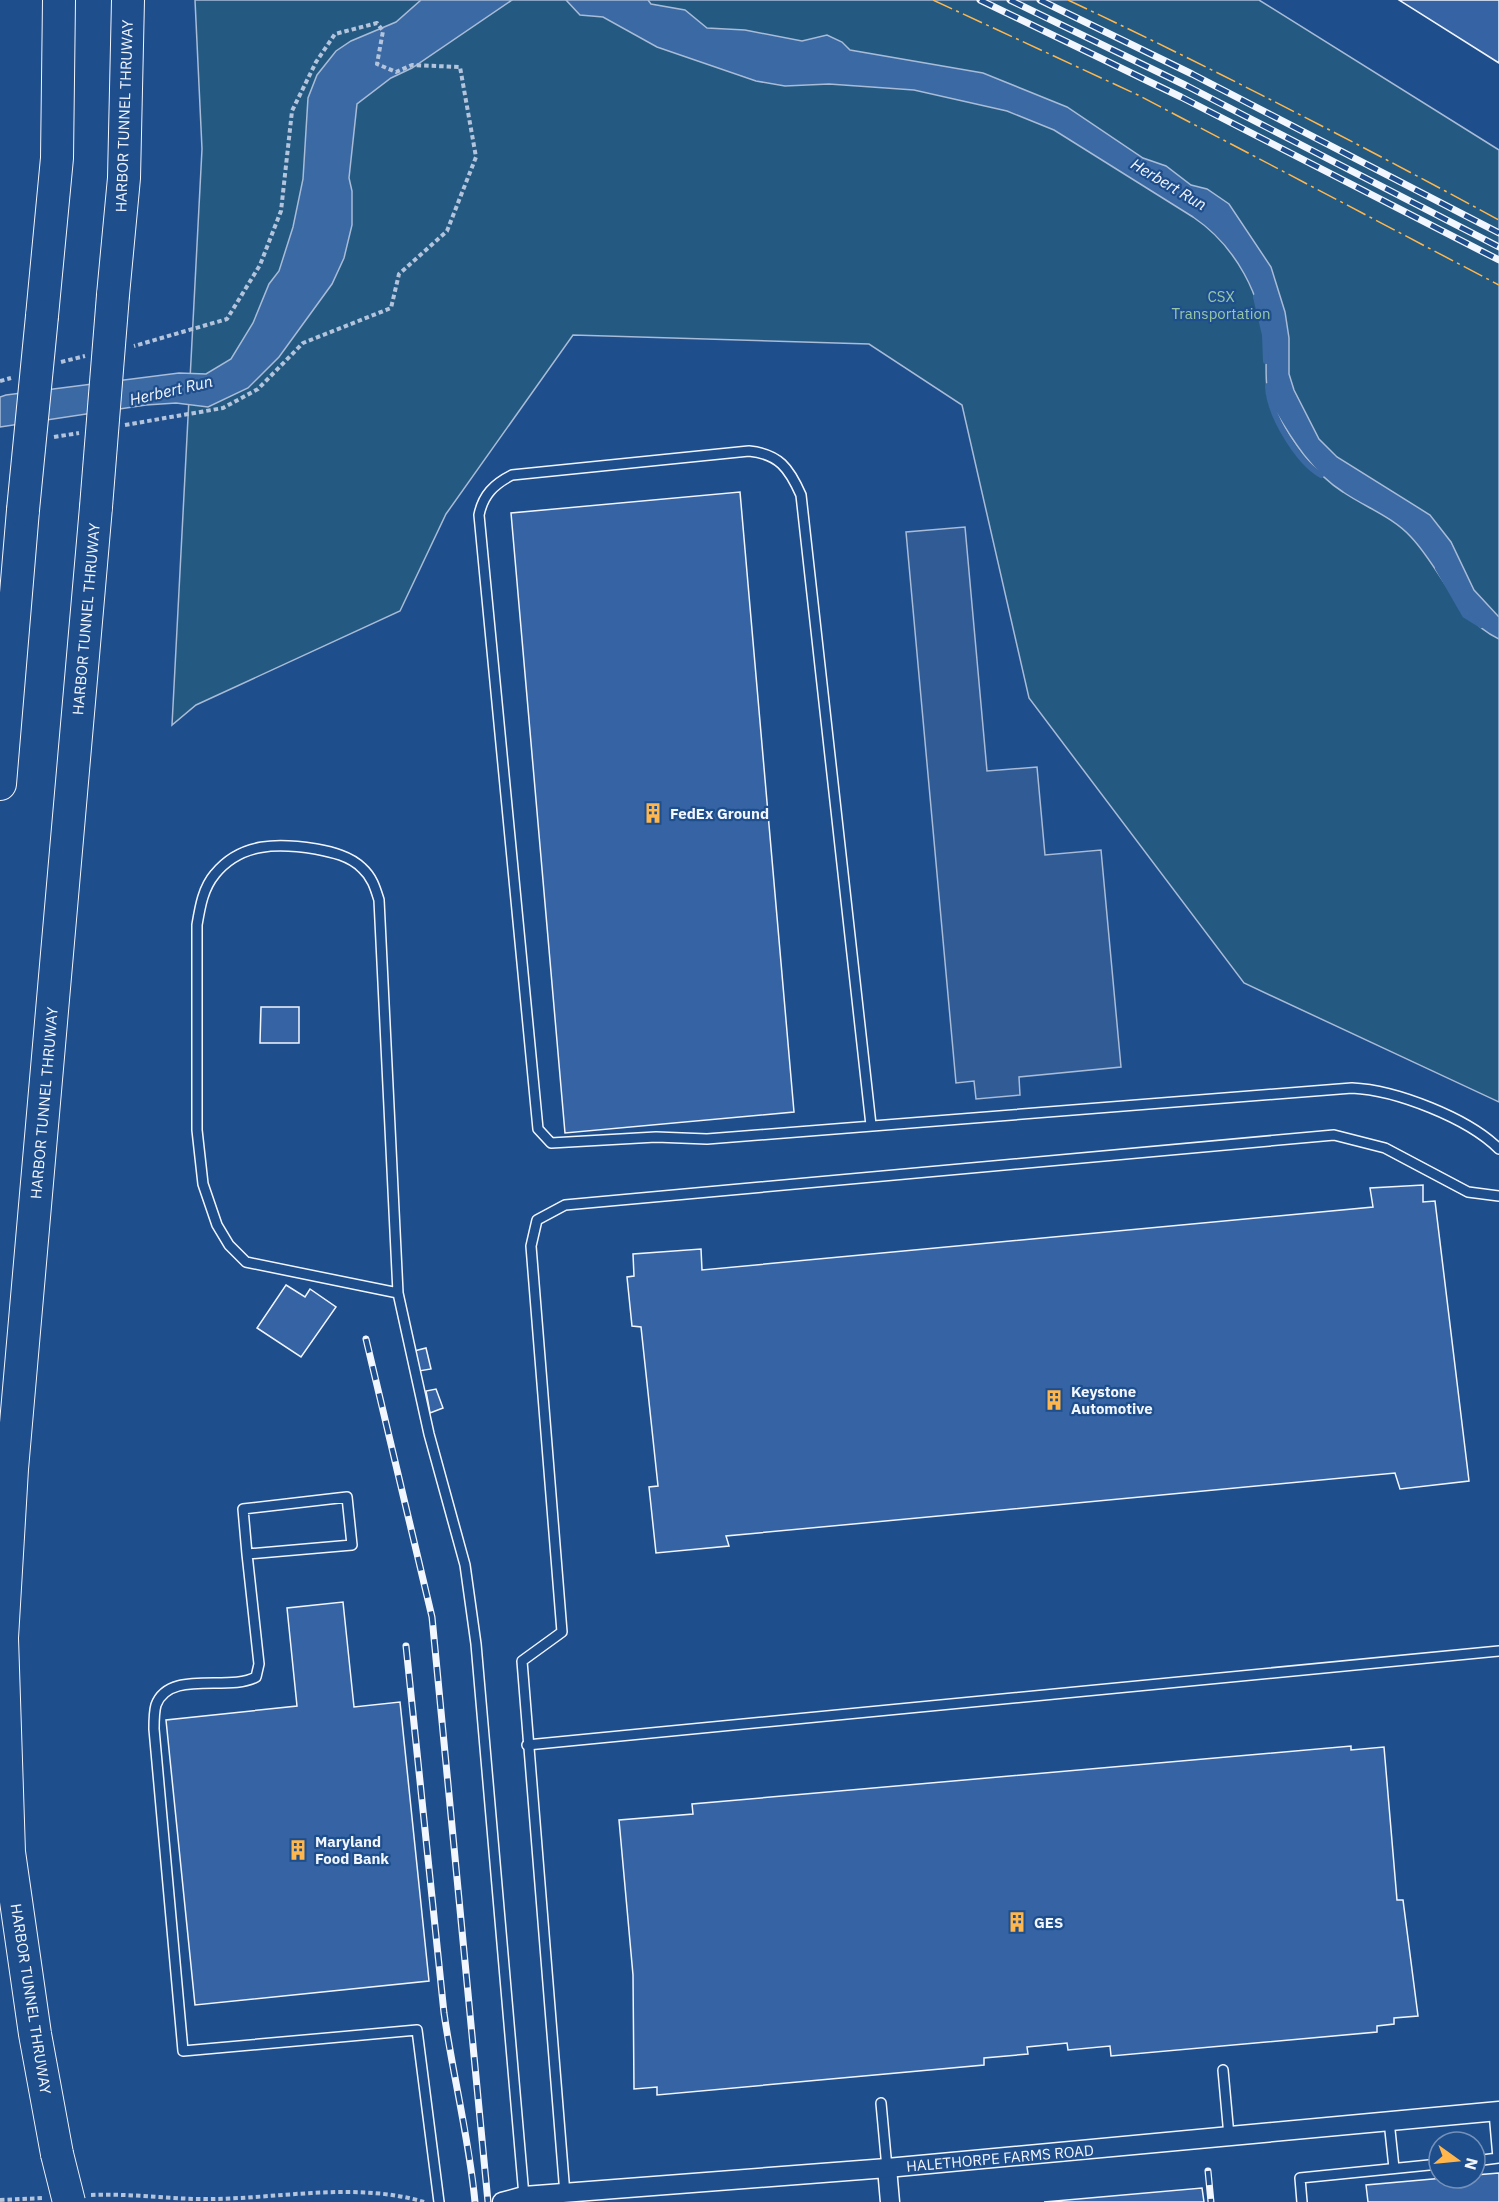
<svg xmlns="http://www.w3.org/2000/svg" width="1499" height="2202" viewBox="0 0 1499 2202" font-family="'IBM Plex Sans',sans-serif">
<style>
.green{fill:#245a82;stroke:#a8bbd7;stroke-width:1.5}
.parking{fill:#305b95;stroke:#a8bbd7;stroke-width:1.5}
.water{fill:#3b69a3;stroke:#a8bbd7;stroke-width:1.5}
.lines{fill:none;stroke-linecap:round;stroke-linejoin:round}
.stream{stroke:#3b69a3;stroke-width:6}
.building{fill:#3563a3;stroke:#f2f6ff;stroke-width:1.5}
.lane-casing{stroke:#f2f6ff;stroke-width:12}
.street-casing{stroke:#f2f6ff;stroke-width:21}
.highway-casing{stroke:#f2f6ff;stroke-width:34}
.path{stroke:#b3c4dc;stroke-width:4;stroke-dasharray:4.5 3;stroke-linecap:butt}
.lane{stroke:#1f4e8c;stroke-width:9}
.street{stroke:#1f4e8c;stroke-width:18}
.highway{stroke:#1f4e8c;stroke-width:32}
.rail-casing{stroke:#f2f6ff;stroke-width:7}
.rail{stroke:#1f4e8c;stroke-width:4.5;stroke-dasharray:14;stroke-linecap:butt}
.highway-bridge-casing{stroke:#f2f6ff;stroke-width:34;stroke-linecap:butt}
.highway-bridge{stroke:#1f4e8c;stroke-width:32}
.power{stroke:#ffb74d;stroke-width:1.5;stroke-dasharray:21 4.5 3 4.5;stroke-linecap:butt}
.labels{text-anchor:middle;dominant-baseline:central;stroke-width:4.5;stroke-linejoin:round;paint-order:stroke}
.street-label{font-size:15px;fill:#f2f6ff;stroke:#1f4e8c}
.park-label{font-size:15px;fill:#97c8a6;stroke:#1f4e8c}
.poi-label{font-size:15px;font-weight:bold;fill:#f2f6ff;stroke:#1f4e8c;text-anchor:start}
.water-label{font-size:16px;font-style:italic;fill:#f2f6ff;stroke:#1f4e8c}
</style>
<rect width="100%" height="100%" fill="#1f4e8c"/>
<!-- green -->
<polygon class="green" points="195,0 1259,0 1499,150 1499,1102 1244,983 1029,698 962,405 869,344 573,335 446,514 400,611 196,705 172,725 202,149"/>
<!-- parking -->
<polygon class="parking" points="965,527 987,771 1037,767 1045,855 1101,850 1121,1067 1019,1077 1020,1095 976,1099 974,1081 956,1083 906,532"/>
<!-- water -->
<g class="water">
<polygon points="421,0 512,0 412,68 391,78 357,104 349,178 352,191 352,225 344,258 332,284 279,357 248,388 208,407 176,403 146,405 0,427 0,397 6,395 179,373 206,374 231,359 253,323 269,284 279,271 293,227 303,179 308,98 317,75 336,51 351,41 396,22"/>
<path d="M566,0h82l3,4 34,6 22,18 38,2 57,11 25,-6 15,7 8,8 133,23 84,34 76,51 23,8 25,19 16,4 22,15 42,63 14,45 4,26v36l5,16 25,49 18,18 93,58 21,27 23,48 25,27v22c-42,-20 -57,-69 -88,-102 -18,-20 -46,-30 -68,-45 -30,-19 -51,-52 -69,-83 -11,-20 -7,-40 -8,-62 -4,-51 -30,-101 -73,-130l-139,-87 -47,-19 -93,-21 -85,-6 -44,2 -29,-5 -99,-34 -54,-30 -23,-2z"/>
</g>
<g class="lines">
<!-- stream -->
<g class="stream">
<polyline points="1256,297 1265,335 1266,361"/>
<path d="M1268,386c1,28 29,75 53,89"/>
<polyline points="1438,568 1465,615 1481,625"/>
</g>
</g>
<!-- building -->
<g class="building">
<polygon points="1399,0 1499,0 1499,63"/>
<polygon points="740,492 794,1112 565,1133 511,513"/>
<polygon points="261,1007 299,1007 299,1043 260,1043"/>
<polygon points="1423,1185 1423,1202 1435,1201 1469,1481 1400,1489 1395,1473 726,1536 729,1546 656,1553 649,1487 658,1486 641,1327 632,1326 627,1277 634,1276 633,1254 701,1249 702,1270 1373,1207 1370,1188"/>
<polygon points="286,1285 305,1297 310,1289 336,1307 301,1357 257,1328"/>
<polygon points="426,1348 431,1369 419,1371 414,1351"/>
<polygon points="436,1389 443,1408 430,1413 426,1391"/>
<polygon points="343,1602 354,1707 400,1702 429,1981 195,2005 166,1720 297,1706 287,1608"/>
<polygon points="1351,1746 1351,1750 1384,1747 1397,1900 1403,1900 1418,2016 1394,2018 1394,2024 1377,2026 1377,2032 1111,2056 1110,2046 1068,2050 1067,2043 1027,2047 1028,2054 984,2058 984,2065 657,2095 657,2087 634,2089 633,1975 619,1820 693,1814 692,1804"/>
<polygon points="1499,2173 1499,2202 1368,2202 1366,2185 1444,2178 1475,2178 1475,2175"/>
<polygon points="1202,2188 1204,2202 1044,2202"/>
</g>
<g class="lines">
<!-- lane casing -->
<g class="lane-casing">
<g id="lane">
<path d="M871,1125l-70,-630c-12,-27 -22,-41 -52,-44l-237,24c-18,9 -29,20 -33,40l59,614 13,14 105,-6 51,2 645,-51c44,2 116,30 147,61"/>
<path d="M398,1293l-152,-31 -17,-17 -12,-20 -14,-41 -6,-54v-205c3,-18 6,-37 18,-51 26,-32 64,-31 101,-25 16,3 34,7 46,19 10,9 13,19 17,32l19,393 31,141 36,131 11,79 48,552"/>
<path d="M247,1554l-4,-45 104,-12 5,48 -105,9 12,110 -3,13c-27,15 -87,-8 -100,28 -2,7 -2,16 -2,24l29,322 234,-21 22,172"/>
<polyline points="527,1745 1499,1651"/>
<polyline points="1223,2070 1229,2136"/>
<polyline points="881,2103 887,2168"/>
<polyline points="1389,2121 1394,2168"/>
<polyline points="1475,2161 1498,2158 1494,2112"/>
<polyline points="565,2194 522,1661 562,1632 531,1246 537,1220 565,1205 1334,1135 1385,1148 1468,1192 1499,1196"/>
<polyline points="1302,2202 1300,2178 1439,2164"/>
</g>
</g>
<!-- street casing -->
<g class="street-casing">
<g id="street">
<polyline points="887,2168 890,2202"/>
<polyline points="502,2202 524,2196 887,2168 1499,2111"/>
</g>
</g>
<!-- highway casing -->
<g class="highway-casing">
<g id="highway">
<polyline points="113,295 124,178 128,0"/>
<polyline points="42,316 57,158 59,0"/>
<polyline points="0,784 23,510"/>
<polyline points="57,2154 35,2034 9,1852 2,1638 12,1469 96,507"/>
</g>
</g>
<!-- path -->
<g class="path">
<polyline points="61,362 85,356"/>
<polyline points="0,381 11,378"/>
<polyline points="125,425 223,408 258,389 303,343 391,308 399,274 447,231 476,157 460,67 412,65 396,72 377,64 383,31 377,23 335,34 316,62 292,111 281,211 260,265 227,319 134,346"/>
<polyline points="54,437 79,433"/>
<path d="M91,2195c41,-2 82,5 123,4 66,-1 145,-17 210,3"/>
<polyline points="0,2200 44,2198"/>
</g>
<!-- lane -->
<use href="#lane" class="lane"/>
<!-- street -->
<use href="#street" class="street"/>
<!-- highway -->
<use href="#highway" class="highway"/>
<!-- rail casing -->
<g class="rail-casing">
<g id="rail">
<polyline points="980,0 1181,97 1499,260"/>
<polyline points="1010,0 1187,86 1499,247"/>
<polyline points="1040,0 1192,74 1499,233"/>
<polyline points="366,1339 432,1617 488,2202"/>
<path d="M406,1646l38,367c9,63 25,125 31,189"/>
<polyline points="1208,2171 1211,2202"/>
</g>
</g>
<!-- rail -->
<use href="#rail" class="rail"/>
<!-- highway-bridge casing -->
<g class="highway-bridge-casing">
<g id="highway-bridge">
<polyline points="96,507 113,295"/>
<polyline points="23,510 42,316"/>
<polyline points="57,2154 69,2202"/>
</g>
</g>
<!-- highway-bridge -->
<use href="#highway-bridge" class="highway-bridge"/>
<!-- power -->
<g class="power">
<polyline points="933,0 1138,95 1499,285"/>
<path d="M1068,0c146,69 289,143 431,220"/>
</g>
</g>
<!-- icons -->
<defs>
<g id="building-bare" transform="scale(1.62)"><path d="M-4-6H4V6H1V3H-1V6H-4ZM-2.5-4.3h1.7v1.8h-1.7ZM.8-4.3h1.7v1.8H.8ZM-2.5-1h1.7V.8h-1.7ZM.8-1h1.7V.8H.8Z" fill="#ffb74d" stroke="#1f4e8c" stroke-width="2.5" paint-order="stroke"/></g>
</defs>
<g fill-rule="evenodd">
<use href="#building-bare" x="653" y="813"/>
<use href="#building-bare" x="1054" y="1400"/>
<use href="#building-bare" x="298" y="1850"/>
<use href="#building-bare" x="1017" y="1922"/>
</g>
<g class="labels">
<!-- street labels -->
<g class="street-label">
<text transform="translate(124 116) rotate(-88)">HARBOR TUNNEL THRUWAY</text>
<text transform="translate(86 619) rotate(-85)">HARBOR TUNNEL THRUWAY</text>
<text transform="translate(44 1103) rotate(-85)">HARBOR TUNNEL THRUWAY</text>
<text transform="translate(31 1999) rotate(81)">HARBOR TUNNEL THRUWAY</text>
<text transform="translate(1000 2158) rotate(-5)">HALETHORPE FARMS ROAD</text>
</g>
<!-- park labels -->
<g class="park-label">
<text x="1221" y="296">CSX<tspan x="1221" dy="17">Transportation</tspan></text>
</g>
<!-- poi labels -->
<g class="poi-label">
<text x="670" y="813">FedEx Ground</text>
<text x="1071" y="1391">Keystone<tspan x="1071" dy="17">Automotive</tspan></text>
<text x="315" y="1841">Maryland<tspan x="315" dy="17">Food Bank</tspan></text>
<text x="1034" y="1922">GES</text>
</g>
<!-- water labels -->
<g class="water-label">
<text transform="translate(1169 184) rotate(31)">Herbert Run</text>
<text transform="translate(171 390) rotate(-13)">Herbert Run</text>
</g>
</g>
<!-- north arrow -->
<g transform="translate(1457 2160) rotate(105)"><circle r="28" fill="#1f4e8c" stroke="#7391ba" stroke-width="1.5"/>
<path d="M0-4.5L10 22L0 15L-10 22Z" fill="#ffb74d"/>
<text y="-9" font-size="16" font-weight="bold" text-anchor="middle" fill="#f2f6ff">N</text>
</g>
</svg>
